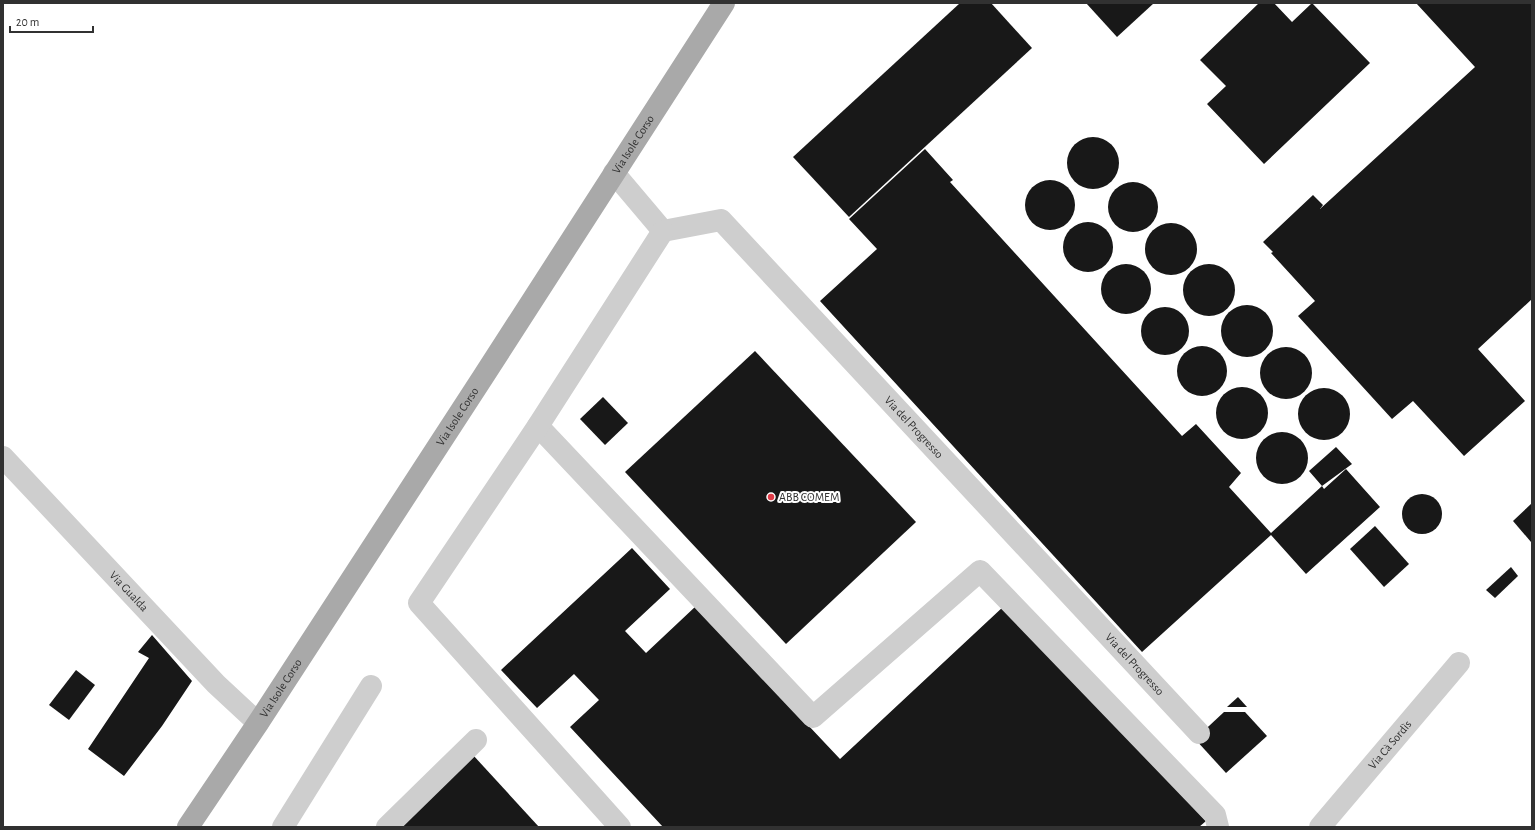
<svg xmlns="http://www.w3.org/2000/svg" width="1535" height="830" viewBox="0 0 1535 830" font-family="'Alegreya Sans',sans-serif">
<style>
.building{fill:#181818}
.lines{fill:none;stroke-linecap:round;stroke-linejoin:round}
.minor{stroke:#cecece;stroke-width:22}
.major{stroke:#a9a9a9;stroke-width:22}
.poi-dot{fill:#df3b47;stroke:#fff;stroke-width:1.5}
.labels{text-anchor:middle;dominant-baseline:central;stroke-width:4;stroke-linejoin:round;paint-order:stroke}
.street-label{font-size:12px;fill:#313131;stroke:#fff}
.poi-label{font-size:12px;fill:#313131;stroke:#fff;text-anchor:start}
</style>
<rect width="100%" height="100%" fill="#fff"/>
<!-- building -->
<g class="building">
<polygon points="960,3 991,3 1032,48 849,217 793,157"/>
<polygon points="1086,3 1154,3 1117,37"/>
<polygon points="1259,3 1274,3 1292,22 1312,3 1370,63 1264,164 1207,104 1226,86 1200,60"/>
<polygon points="1416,3 1532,3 1532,299 1478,349 1525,401 1464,456 1413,401 1392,419 1298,316 1315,301 1271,253 1273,252 1263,242 1313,195 1323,205 1320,209 1475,67"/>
<circle cx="1093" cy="163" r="26"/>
<polygon points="925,149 953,180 950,182 1182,436 1196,424 1241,473 1229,487 1271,533 1322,486 1309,471 1336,447 1352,464 1322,486 1324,489 1346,469 1380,507 1306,574 1271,535 1142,652 820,301 877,249 849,219"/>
<circle cx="1050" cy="205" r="25"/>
<circle cx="1133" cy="207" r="25"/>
<circle cx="1088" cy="247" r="25"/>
<circle cx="1171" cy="249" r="26"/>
<circle cx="1209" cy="290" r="26"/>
<circle cx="1126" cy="289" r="25"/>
<circle cx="1247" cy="331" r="26"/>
<circle cx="1165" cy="331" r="24"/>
<circle cx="1202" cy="371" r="25"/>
<circle cx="1286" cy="373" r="26"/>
<polygon points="755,351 916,522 786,644 625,472"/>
<circle cx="1242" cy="413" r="26"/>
<circle cx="1324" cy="414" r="26"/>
<polygon points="603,397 628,423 605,445 580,419"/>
<circle cx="1282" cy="458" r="26"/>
<circle cx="1422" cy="514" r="20"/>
<polygon points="1532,503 1532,541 1531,542 1513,521"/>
<polygon points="1375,526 1409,564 1384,587 1350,549"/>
<polygon points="632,548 670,589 625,631 646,653 696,606 840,759 1004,606 1206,821 1199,827 663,827 570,727 599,700 574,674 537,708 501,670"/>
<polygon points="1511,567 1518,576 1495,598 1486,590"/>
<polygon points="152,635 192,681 162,726 124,776 88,749 149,658 138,652"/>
<polygon points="76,670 95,685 69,720 49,705"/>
<polygon points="1238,697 1247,707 1227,707"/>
<polygon points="1224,712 1245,712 1267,736 1226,773 1195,739"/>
<polygon points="473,755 539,827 393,827"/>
</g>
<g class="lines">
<!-- minor -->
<g class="minor">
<polyline points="614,173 663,231"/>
<path id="s1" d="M663,231l58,-11 478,513"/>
<polyline points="538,426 813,717 980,571 1215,815 1218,827"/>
<path id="s2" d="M3,457l213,227 42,39"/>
<polyline points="283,827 371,686"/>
<polyline points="387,827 476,740"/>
<polyline points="620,827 419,603 538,426 663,231"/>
<path id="s3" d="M1320,827l139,-164"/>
</g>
<!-- major -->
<path class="major" id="s4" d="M188,827l70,-104 225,-346 241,-374"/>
</g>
<!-- markers -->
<circle class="poi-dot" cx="771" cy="497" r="4"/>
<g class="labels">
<!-- street labels -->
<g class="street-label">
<text stroke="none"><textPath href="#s4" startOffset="815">Via Isole Corso</textPath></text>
<text stroke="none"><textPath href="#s4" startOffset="491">Via Isole Corso</textPath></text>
<text stroke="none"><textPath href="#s1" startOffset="342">Via del Progresso</textPath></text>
<text stroke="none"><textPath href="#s2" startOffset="184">Via Gualda</textPath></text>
<text stroke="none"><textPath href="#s1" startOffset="666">Via del Progresso</textPath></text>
<text stroke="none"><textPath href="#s4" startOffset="167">Via Isole Corso</textPath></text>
<text stroke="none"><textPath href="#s3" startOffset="108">Via Cà Sordìs</textPath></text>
</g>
<!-- poi labels -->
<g class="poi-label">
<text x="779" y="497">ABB COMEM</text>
</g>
</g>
<!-- border -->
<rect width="1535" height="830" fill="none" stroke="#313131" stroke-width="8"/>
<!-- scale -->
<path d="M10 26v6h83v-6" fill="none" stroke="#313131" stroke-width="2"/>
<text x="16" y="26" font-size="12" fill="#313131" stroke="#ffffff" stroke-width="3" paint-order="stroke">20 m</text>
</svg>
